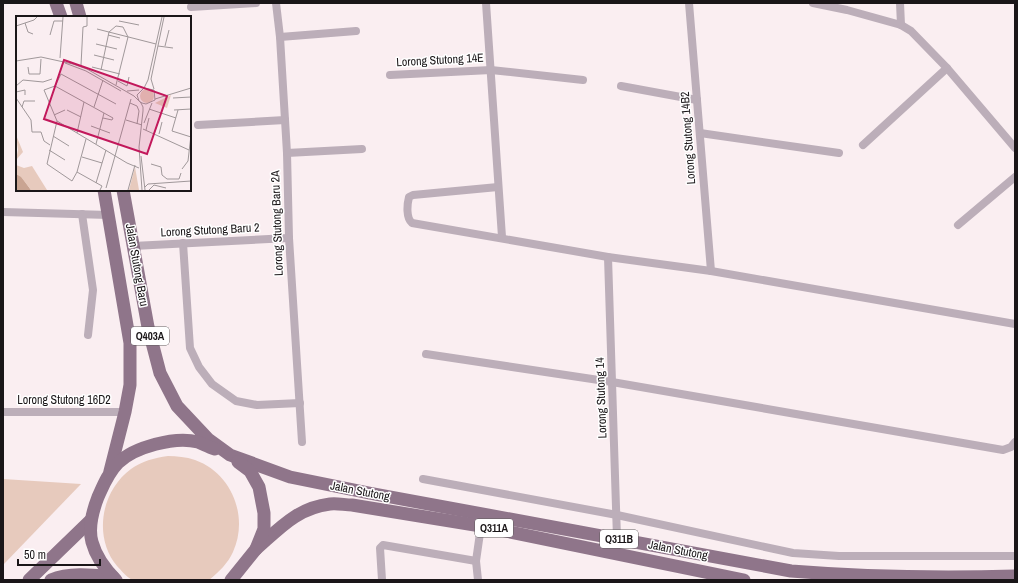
<svg xmlns="http://www.w3.org/2000/svg" width="1018" height="583" viewBox="0 0 1018 583" font-family="'Archivo Narrow',sans-serif">
<style>
.grass{fill:#e7cabd}
.lines{fill:none;stroke-linecap:round;stroke-linejoin:round}
.street{stroke:#bcaeb9;stroke-width:8}
.primary{stroke:#8f758a;stroke-width:13}
.labels{text-anchor:middle;dominant-baseline:central;stroke-width:3;stroke-linejoin:round;paint-order:stroke}
.shield{fill:#fff;stroke:#5f5c5d;stroke-width:1}
.shield-label{font-size:11px;font-weight:bold;fill:#1a1618}
.street-label{font-size:12px;fill:#1a1618;stroke:#fff}
.inset-road{fill:none;stroke:#a0989a;stroke-width:1}
.view{fill:#c2185b;fill-opacity:0.15;stroke:#c2185b;stroke-width:2}
.inset-edge{fill:none;stroke:#1a1618;stroke-width:2}
</style>
<rect width="100%" height="100%" fill="#faeef1"/>
<!-- grass -->
<g class="grass">
<path d="M168,456c9,0 18,1 27,4 37,13 54,57 38,92 -5,11 -14,20 -24,28 -18,0 -36,0 -55,0 -6,0 -15,2 -21,0 -6,-2 -12,-10 -16,-14 -24,-29 -16,-75 14,-97 11,-8 23,-11 37,-13z"/>
<polygon points="3,479 81,484 3,565"/>
</g>
<g class="lines">
<!-- street -->
<g class="street">
<polyline points="276,3 280,37 287,153 289,238 302,442"/>
<polyline points="486,3 502,237"/>
<polyline points="689,3 711,271"/>
<polyline points="813,3 847,10 901,25 911,31 947,68 1015,148"/>
<polyline points="900,3 901,25"/>
<polyline points="191,7 256,3"/>
<polyline points="280,37 356,31"/>
<polyline points="390,75 491,70 583,80"/>
<polyline points="621,86 697,100"/>
<polyline points="198,125 285,120"/>
<polyline points="700,133 839,153"/>
<polyline points="863,145 947,68"/>
<polyline points="287,153 362,149"/>
<path d="M498,187l-85,8 -4,2c-2,8 -3,21 3,26l196,34 103,14 304,53"/>
<polyline points="3,212 109,215"/>
<polyline points="82,214 93,290 88,335"/>
<polyline points="958,225 1015,177"/>
<polyline points="183,243 190,348 199,367 212,384 236,401 257,405 300,403"/>
<polyline points="133,246 289,238"/>
<polyline points="608,257 617,538"/>
<polyline points="426,354 612,382 1003,450 1011,447 1015,442"/>
<polyline points="3,412 125,412"/>
<polyline points="423,479 617,515 793,553 839,556 1015,556"/>
<polyline points="382,580 380,548 383,545 476,561"/>
<polyline points="478,580 476,561 481,526"/>
</g>
<!-- primary -->
<g class="primary">
<polyline points="56,3 61,17"/>
<polyline points="76,3 80,17"/>
<polyline points="104,190 130,343 130,385 125,412 110,471"/>
<path d="M123,190l25,137 12,46 17,33 31,33 22,16 60,22 79,16 422,78c75,6 149,7 224,5"/>
<path d="M256,549c24,-21 41,-41 74,-45 7,-1 15,1 22,1l129,21 263,54"/>
<polyline points="29,580 91,520"/>
<path d="M51,580c19,-8 42,-5 62,-3"/>
<path d="M116,580c-11,-11 -20,-23 -24,-38 -4,-14 1,-32 6,-45 5,-11 10,-24 20,-34 16,-16 57,-27 80,-21 5,2 11,5 17,7"/>
<polyline points="231,580 256,549 264,529 264,513 259,487 250,471 238,462"/>
</g>
</g>
<g class="labels">
<!-- shield labels -->
<g class="shield">
<rect x="131" y="327" width="38" height="18" rx="3"/>
<rect x="475" y="519" width="38" height="18" rx="3"/>
<rect x="600" y="530" width="38" height="18" rx="3"/>
</g>
<g class="shield-label">
<text x="150" y="336">Q403A</text>
<text x="494" y="528">Q311A</text>
<text x="619" y="539">Q311B</text>
</g>
<!-- street labels -->
<g class="street-label">
<text transform="translate(440 60) rotate(-3)">Lorong Stutong 14E</text>
<text transform="translate(688 138) rotate(-94)">Lorong Stutong 14B2</text>
<text transform="translate(277 223) rotate(-92)">Lorong Stutong Baru 2A</text>
<text transform="translate(210 230) rotate(-3)">Lorong Stutong Baru 2</text>
<text transform="translate(137 265) rotate(80)">Jalan Stutong Baru</text>
<text transform="translate(601 398) rotate(-92)">Lorong Stutong 14</text>
<text x="64" y="400">Lorong Stutong 16D2</text>
<text transform="translate(360 491) rotate(11)">Jalan Stutong</text>
<text transform="translate(678 550) rotate(11)">Jalan Stutong</text>
</g>
</g>
<!-- overview -->
<g transform="translate(16 16)">
<rect width="175" height="175" fill="#faeef1"/>
<path d="M124 80a7 7 0 1 1 14 0a7 7 0 1 1-14 0ZM155,79l-4,13 -12,-5zM119,151l4,23h-10z" fill="#e7cabd"/>
<path d="M0,158l5,2 10,14h-15z" fill="#c9a492"/>
<path d="M0,119l7,17 -7,8 2,-10zM0,149l8,3 8,-2 15,24h-16l-10,-13 -5,-3z" fill="#e7cabd"/>
<path class="inset-road" d="M103,5l20,4M9,7l3,9 5,2M0,10l18,-6 3,-3M81,13l59,15M34,19l4,-14h9M92,19l12,3M80,28l21,5M142,30l15,2M149,30l4,-16M78,39l20,5M44,42l3,-41M0,45l25,-4 32,7 14,5 47,27 5,5 3,2 4,1 9,-4 -1,-10 -10,-2 -7,7 2,6 2,2 2,4v4l-4,36 3,43M49,47l21,8 35,20M65,49l2,-38 4,-1v-9M12,51l1,7h11l1,-15M76,51l28,7M85,54l8,-38 7,-6 7,1 5,10 -12,48M102,65l9,5 2,-9M0,70l7,-6 20,2 9,-3M39,70l6,-12 55,30M128,72l4,-8 14,-63M138,73l-3,-10 13,-62M111,75l12,-1M0,76l9,-2v5M0,82l15,22 1,12h9l3,9 6,4M157,82l18,-1M139,83l36,-11M114,87l7,3 2,5 -2,13M6,91l2,-6h11M78,91l9,-27M133,93l27,9M51,94l14,7M158,94l17,-1M162,94l-6,21 19,6M38,99l11,-5M110,104l16,5M41,105l70,42 12,5M128,107l8,-20M75,110l19,7M127,113l46,21M130,114l3,-12M61,117l7,-31M143,118l3,-12M37,120l16,10M70,123l-9,33 -5,9 -25,-17 10,-43 -13,-31 11,-4 58,32 -1,2 -9,-2M80,128l8,-31M33,134l16,10M125,140l4,34M66,141l20,6M135,148l10,3 1,8 5,4h12l2,-6M166,153l6,-8 3,-26M61,156l25,14 -2,4M80,167l10,-33M129,171l3,-3 43,-3M90,172l25,-89M112,174l7,-25M133,174l5,-5 12,3"/>
<path class="view" d="M48,44l103,36 -20,58 -103,-35z"/>
<rect width="175" height="175" class="inset-edge"/>
</g>
<!-- border -->
<rect width="1018" height="583" fill="none" stroke="#1a1618" stroke-width="8"/>
<!-- scale -->
<path d="M18 559v6h82v-6" fill="none" stroke="#1a1618" stroke-width="2"/>
<text x="24" y="559" font-size="12" fill="#1a1618" stroke="#ffffff" stroke-width="3" paint-order="stroke">50 m</text>
</svg>
